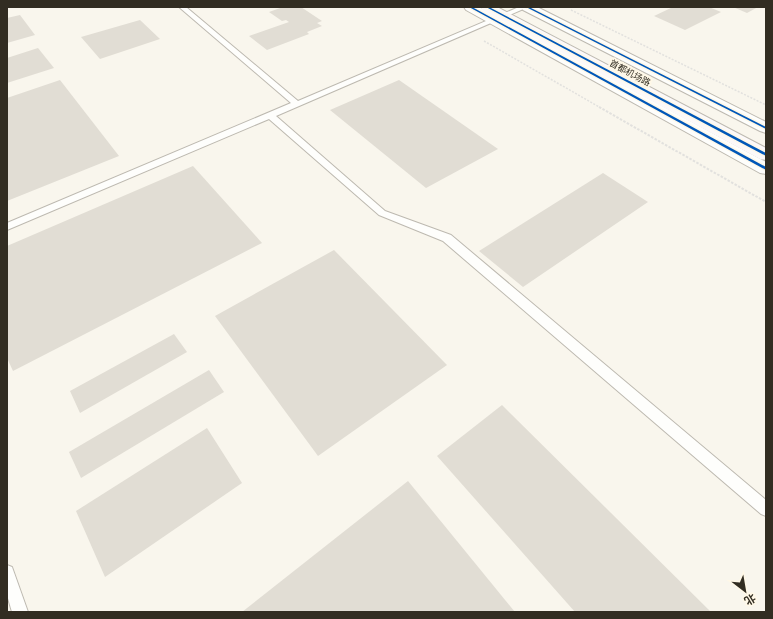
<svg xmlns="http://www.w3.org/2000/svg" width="773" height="619" viewBox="0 0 773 619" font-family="Raleway,'Noto Sans SC',sans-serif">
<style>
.building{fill:#e1ddd4}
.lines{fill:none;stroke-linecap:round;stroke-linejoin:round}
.lane-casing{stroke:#bdb9b0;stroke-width:2}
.street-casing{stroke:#bdb9b0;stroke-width:2}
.secondary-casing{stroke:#bdb9b0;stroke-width:2}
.path-far1{stroke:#e2e1de;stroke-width:1.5;stroke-dasharray:2 1.5;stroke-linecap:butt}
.path{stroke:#e2e1de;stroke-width:2;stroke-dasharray:2.5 1.5;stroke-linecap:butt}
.lane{fill:#fefefc;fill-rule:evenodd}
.street{fill:#fefefc;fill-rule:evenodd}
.secondary{fill:#fcf9f9;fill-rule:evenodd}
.cycleway-casing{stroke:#fff8e7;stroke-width:3}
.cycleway{fill:#0057b8;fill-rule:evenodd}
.labels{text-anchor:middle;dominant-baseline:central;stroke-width:4;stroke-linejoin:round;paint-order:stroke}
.far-street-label{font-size:9px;fill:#322d22;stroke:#fff8e7}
</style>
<rect width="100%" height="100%" fill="#f9f6ed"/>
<!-- building -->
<g class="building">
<polygon points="283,7 301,7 322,21 317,23 322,26 307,32 309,34 267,50 249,36 289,22 286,20 282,21 269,12"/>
<polygon points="673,7 709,7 721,12 685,30 654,16"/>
<polygon points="733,7 758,7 747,13"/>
<polygon points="20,15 35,35 7,43 7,18"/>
<polygon points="140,20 160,39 100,59 81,37"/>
<polygon points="38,48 54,68 7,83 7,58"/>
<polygon points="60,80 119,156 7,201 7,98"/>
<polygon points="399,80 498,149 426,188 330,110"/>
<polygon points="193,166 262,243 13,371 7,358 7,246"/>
<polygon points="603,173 648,202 523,287 479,251"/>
<polygon points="334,250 447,365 318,456 215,316"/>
<polygon points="174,334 187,352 80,413 70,391"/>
<polygon points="209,370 224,392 81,478 69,452"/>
<polygon points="502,405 711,612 575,612 437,456"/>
<polygon points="207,428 242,483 105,577 76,511"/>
<polygon points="408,481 515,612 242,612"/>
</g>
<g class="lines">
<!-- lane casing -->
<g class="lane-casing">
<g id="lane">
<polygon points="179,7 186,7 298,101 519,7 528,7 276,116 385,211 451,235 766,500 766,516 761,514 443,241 379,215 269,119 7,230 7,223 291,103"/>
<polygon points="7,565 12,567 28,612 12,612 7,595"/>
</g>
</g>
<!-- street casing -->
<g class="street-casing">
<g id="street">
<polygon points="464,7 479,7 766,162 766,174 760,173 466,10"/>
<polygon points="521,7 537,7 766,122 766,133 760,131 523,10"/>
</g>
</g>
<!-- secondary casing -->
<g class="secondary-casing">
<polygon id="secondary" points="481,7 497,7 766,148 766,160 760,159 482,10"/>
</g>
<!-- path-far1 -->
<g class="path-far1">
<polyline points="571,10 766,105"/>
<polyline points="484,41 601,108"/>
</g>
<!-- path -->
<polyline class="path" points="599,107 766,202"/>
<!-- lane -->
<use href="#lane" class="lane"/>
<!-- street -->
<use href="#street" class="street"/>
<!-- secondary -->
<use href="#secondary" class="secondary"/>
<!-- cycleway casing -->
<g class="cycleway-casing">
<g id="cycleway">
<polygon points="469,7 472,7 766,167 766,170"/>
<polygon points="486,7 489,7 766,153 766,156"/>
<polygon points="526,7 529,7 766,127 766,129"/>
</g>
</g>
<!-- cycleway -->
<use href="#cycleway" class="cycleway"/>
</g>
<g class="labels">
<!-- far-street labels -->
<g class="far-street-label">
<text transform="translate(630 73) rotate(28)">首都机场路</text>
</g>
</g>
<!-- border -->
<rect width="773" height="619" fill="none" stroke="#322d22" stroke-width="16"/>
<!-- north arrow -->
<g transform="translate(745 591) rotate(149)" stroke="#fff8e7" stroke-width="3" paint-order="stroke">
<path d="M0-3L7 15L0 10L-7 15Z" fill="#322d22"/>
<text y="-6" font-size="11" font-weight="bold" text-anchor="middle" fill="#322d22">北</text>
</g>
</svg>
